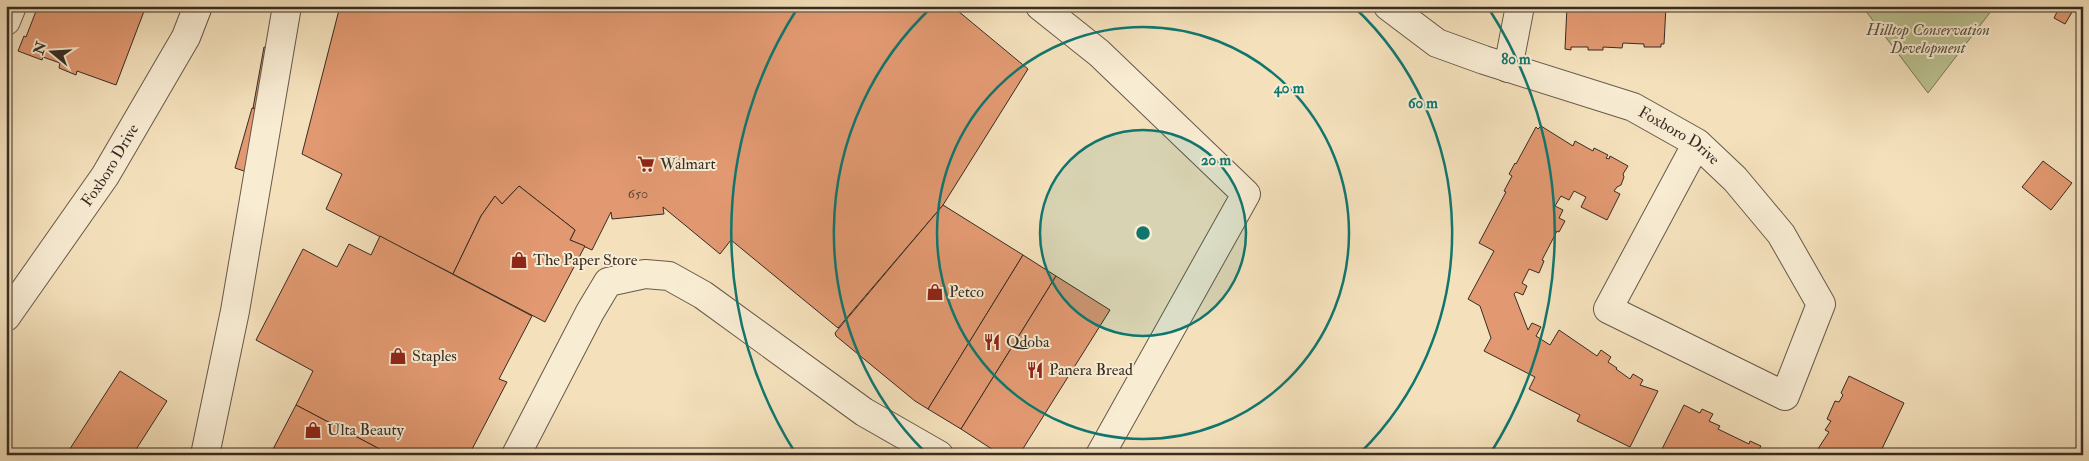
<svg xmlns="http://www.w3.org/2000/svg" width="2089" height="461" viewBox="0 0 2089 461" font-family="'IM FELL Double Pica',serif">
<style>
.green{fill:#bbc391;stroke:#79785a}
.building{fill:#e29971;stroke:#372c24}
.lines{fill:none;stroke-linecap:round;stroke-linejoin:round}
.minor-casing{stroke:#66594a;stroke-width:30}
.minor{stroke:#f8ecd3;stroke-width:28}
.ring{fill:none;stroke:#0f766e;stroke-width:2.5}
.labels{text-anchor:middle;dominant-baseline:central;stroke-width:4;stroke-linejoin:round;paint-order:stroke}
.number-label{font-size:14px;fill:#624737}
.park-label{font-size:16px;font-style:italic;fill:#58523f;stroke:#f8ecd3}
.street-label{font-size:16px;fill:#372c24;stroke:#f8ecd3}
.poi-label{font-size:16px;fill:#372c24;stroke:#f8ecd3;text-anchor:start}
.centre{fill:#0f766e;stroke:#f8ecd3;stroke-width:2.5}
.ring-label{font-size:15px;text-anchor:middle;font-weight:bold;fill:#0f766e;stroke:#f8ecd3;stroke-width:4;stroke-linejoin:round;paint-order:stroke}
</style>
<rect width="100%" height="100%" fill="#f4e1bc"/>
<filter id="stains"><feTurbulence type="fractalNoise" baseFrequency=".004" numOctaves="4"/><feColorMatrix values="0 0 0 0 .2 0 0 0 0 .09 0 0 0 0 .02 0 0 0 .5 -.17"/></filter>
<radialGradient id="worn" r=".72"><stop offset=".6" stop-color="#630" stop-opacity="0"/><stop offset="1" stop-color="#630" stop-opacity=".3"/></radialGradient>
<!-- green -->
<polygon class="green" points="1862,6 1995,6 1928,93"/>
<!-- building -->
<g class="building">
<polygon points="38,6 146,6 116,85 77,71 76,75 59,68 60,63 43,57 42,60 18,51 24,36 26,37"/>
<polygon points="340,6 952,6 1028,69 943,205 838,328 731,240 720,254 663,207 664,214 612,219 611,212 592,250 570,240 575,230 519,186 502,204 495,196 481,216 453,274 326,209 342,174 302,154"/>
<polygon points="1567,6 1666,6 1664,44 1661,44 1661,47 1644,47 1644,44 1623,43 1622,48 1603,47 1603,50 1588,50 1588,47 1571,47 1571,50 1565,49"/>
<polygon points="2060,6 2075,7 2065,24 2054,18"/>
<polygon points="264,47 276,50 265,110 253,108"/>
<polygon points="252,108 264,111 247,172 235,168"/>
<polygon points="1541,126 1573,146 1575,141 1593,151 1594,148 1608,155 1606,158 1609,159 1610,156 1628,166 1623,174 1624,177 1621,185 1617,187 1614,191 1620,194 1607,220 1581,207 1586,197 1574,191 1569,200 1561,196 1555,206 1563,210 1559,218 1565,221 1559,232 1557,231 1542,260 1544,261 1539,273 1529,269 1522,283 1527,286 1523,295 1516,292 1514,294 1528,330 1532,323 1541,327 1536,336 1550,345 1559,330 1597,356 1601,350 1611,357 1608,362 1617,368 1616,369 1630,379 1633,374 1643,380 1640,385 1658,391 1630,447 1577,421 1580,415 1529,389 1535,377 1484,351 1491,338 1480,306 1468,299 1494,251 1479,243 1506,192 1504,191 1512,176 1509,174 1515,163 1516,164 1536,127 1538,129"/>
<polygon points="2043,161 2072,183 2051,210 2022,187"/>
<polygon points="519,186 575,230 570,240 585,246 545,322 453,274 481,216 495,196 502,204"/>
<polygon points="943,205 1023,255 928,409 915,401 836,336 835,333"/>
<polygon points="380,236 532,316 499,379 507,382 469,455 391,455 296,405 313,371 256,340 303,249 337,267 349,244 371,255"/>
<polygon points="1023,255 1056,276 961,429 928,409"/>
<polygon points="1056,276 1110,310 1019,455 1001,455 961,429"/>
<polygon points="120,371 167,401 135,451 141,455 66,455"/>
<polygon points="1849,376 1904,403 1879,455 1867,450 1865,455 1814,455 1829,432 1825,430 1831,421 1827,419 1835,401 1839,402 1843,395 1841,393"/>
<polygon points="296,405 391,455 270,455"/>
<polygon points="1684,405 1700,413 1702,409 1713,414 1709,421 1720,426 1718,429 1749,444 1750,441 1761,446 1756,455 1659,455"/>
</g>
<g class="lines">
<!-- minor casing -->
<g class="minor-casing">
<g id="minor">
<polyline points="1040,6 1099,53 1246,194 1100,455"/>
<path id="s1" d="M1388,6l49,37 47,17 149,47 64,36 38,36 46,55 40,70 -36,92 -177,-87 89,-166"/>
<polyline points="6,21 12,6"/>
<polyline points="1508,68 1520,6"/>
<path id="s2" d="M6,317l99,-141 81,-139 12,-31"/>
<polyline points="205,455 235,311 287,6"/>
<polyline points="516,455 590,312 608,282 645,274 669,276 703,295 864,412 939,455"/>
</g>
</g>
<!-- minor -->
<use href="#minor" class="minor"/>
</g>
<!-- distance rings -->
<circle cx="1143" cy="233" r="103" fill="#0f766e" fill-opacity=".12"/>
<g class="ring">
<circle cx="1143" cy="233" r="103"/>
<circle cx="1143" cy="233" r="206"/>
<path d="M926 453A309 309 0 0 1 932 7M1354 7A309 309 0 0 1 1360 453"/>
<path d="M796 454A412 412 0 0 1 797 9M1489 9A412 412 0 0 1 1490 454"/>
</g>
<!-- icons -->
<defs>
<g id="supermarket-bare" transform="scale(1.35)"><path d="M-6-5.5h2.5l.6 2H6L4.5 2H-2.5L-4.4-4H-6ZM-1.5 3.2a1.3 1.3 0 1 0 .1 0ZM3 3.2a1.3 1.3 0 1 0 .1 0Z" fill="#8f2418" stroke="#f8ecd3" stroke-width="2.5" paint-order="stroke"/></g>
<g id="shop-bare" transform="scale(1.35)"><path d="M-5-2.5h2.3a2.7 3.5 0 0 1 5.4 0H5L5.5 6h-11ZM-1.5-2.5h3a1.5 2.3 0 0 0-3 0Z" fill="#8f2418" stroke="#f8ecd3" stroke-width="2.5" paint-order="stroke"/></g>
<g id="restaurant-bare" transform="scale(1.35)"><path d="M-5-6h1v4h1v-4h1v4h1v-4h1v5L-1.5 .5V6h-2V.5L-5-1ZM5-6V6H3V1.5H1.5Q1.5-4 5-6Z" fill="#8f2418" stroke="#f8ecd3" stroke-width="2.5" paint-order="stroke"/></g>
</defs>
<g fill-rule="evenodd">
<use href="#supermarket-bare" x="646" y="164"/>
<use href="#shop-bare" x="519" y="260"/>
<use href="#shop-bare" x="935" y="292"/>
<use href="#restaurant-bare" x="992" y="342"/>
<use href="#shop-bare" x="398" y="356"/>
<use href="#restaurant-bare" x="1035" y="370"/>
<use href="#shop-bare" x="313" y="430"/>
</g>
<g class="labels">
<!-- number labels -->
<g class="number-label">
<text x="638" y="193">650</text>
</g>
<!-- park labels -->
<g class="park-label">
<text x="1928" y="30">Hilltop Conservation<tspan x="1928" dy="18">Development</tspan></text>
</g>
<!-- street labels -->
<g class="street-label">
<text stroke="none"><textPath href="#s1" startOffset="322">Foxboro Drive</textPath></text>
<text stroke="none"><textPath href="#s2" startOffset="184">Foxboro Drive</textPath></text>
</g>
<!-- poi labels -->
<g class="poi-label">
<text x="660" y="164">Walmart</text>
<text x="533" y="260">The Paper Store</text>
<text x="949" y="292">Petco</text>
<text x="1006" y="342">Qdoba</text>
<text x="412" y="356">Staples</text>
<text x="1049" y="370">Panera Bread</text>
<text x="327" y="430">Ulta Beauty</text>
</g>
</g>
<circle cx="1143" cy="233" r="8" class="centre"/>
<g class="ring-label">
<text x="1516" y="64">80 m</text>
<text x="1289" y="93">40 m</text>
<text x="1423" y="108">60 m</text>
<text x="1216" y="165">20 m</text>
</g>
<!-- margin -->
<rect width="2089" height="461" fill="none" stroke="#f4e1bc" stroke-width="25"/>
<rect x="8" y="8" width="2074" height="446" fill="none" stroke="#372c24" stroke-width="2.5"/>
<rect x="12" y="12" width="2064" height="436" fill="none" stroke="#372c24"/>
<!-- north arrow -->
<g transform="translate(52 52) rotate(288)" stroke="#f8ecd3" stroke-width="4" paint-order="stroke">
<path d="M0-4L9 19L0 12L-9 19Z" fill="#372c24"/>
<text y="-8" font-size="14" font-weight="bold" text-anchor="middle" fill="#372c24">N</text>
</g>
<rect width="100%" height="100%" filter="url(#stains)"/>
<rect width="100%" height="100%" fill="url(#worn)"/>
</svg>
